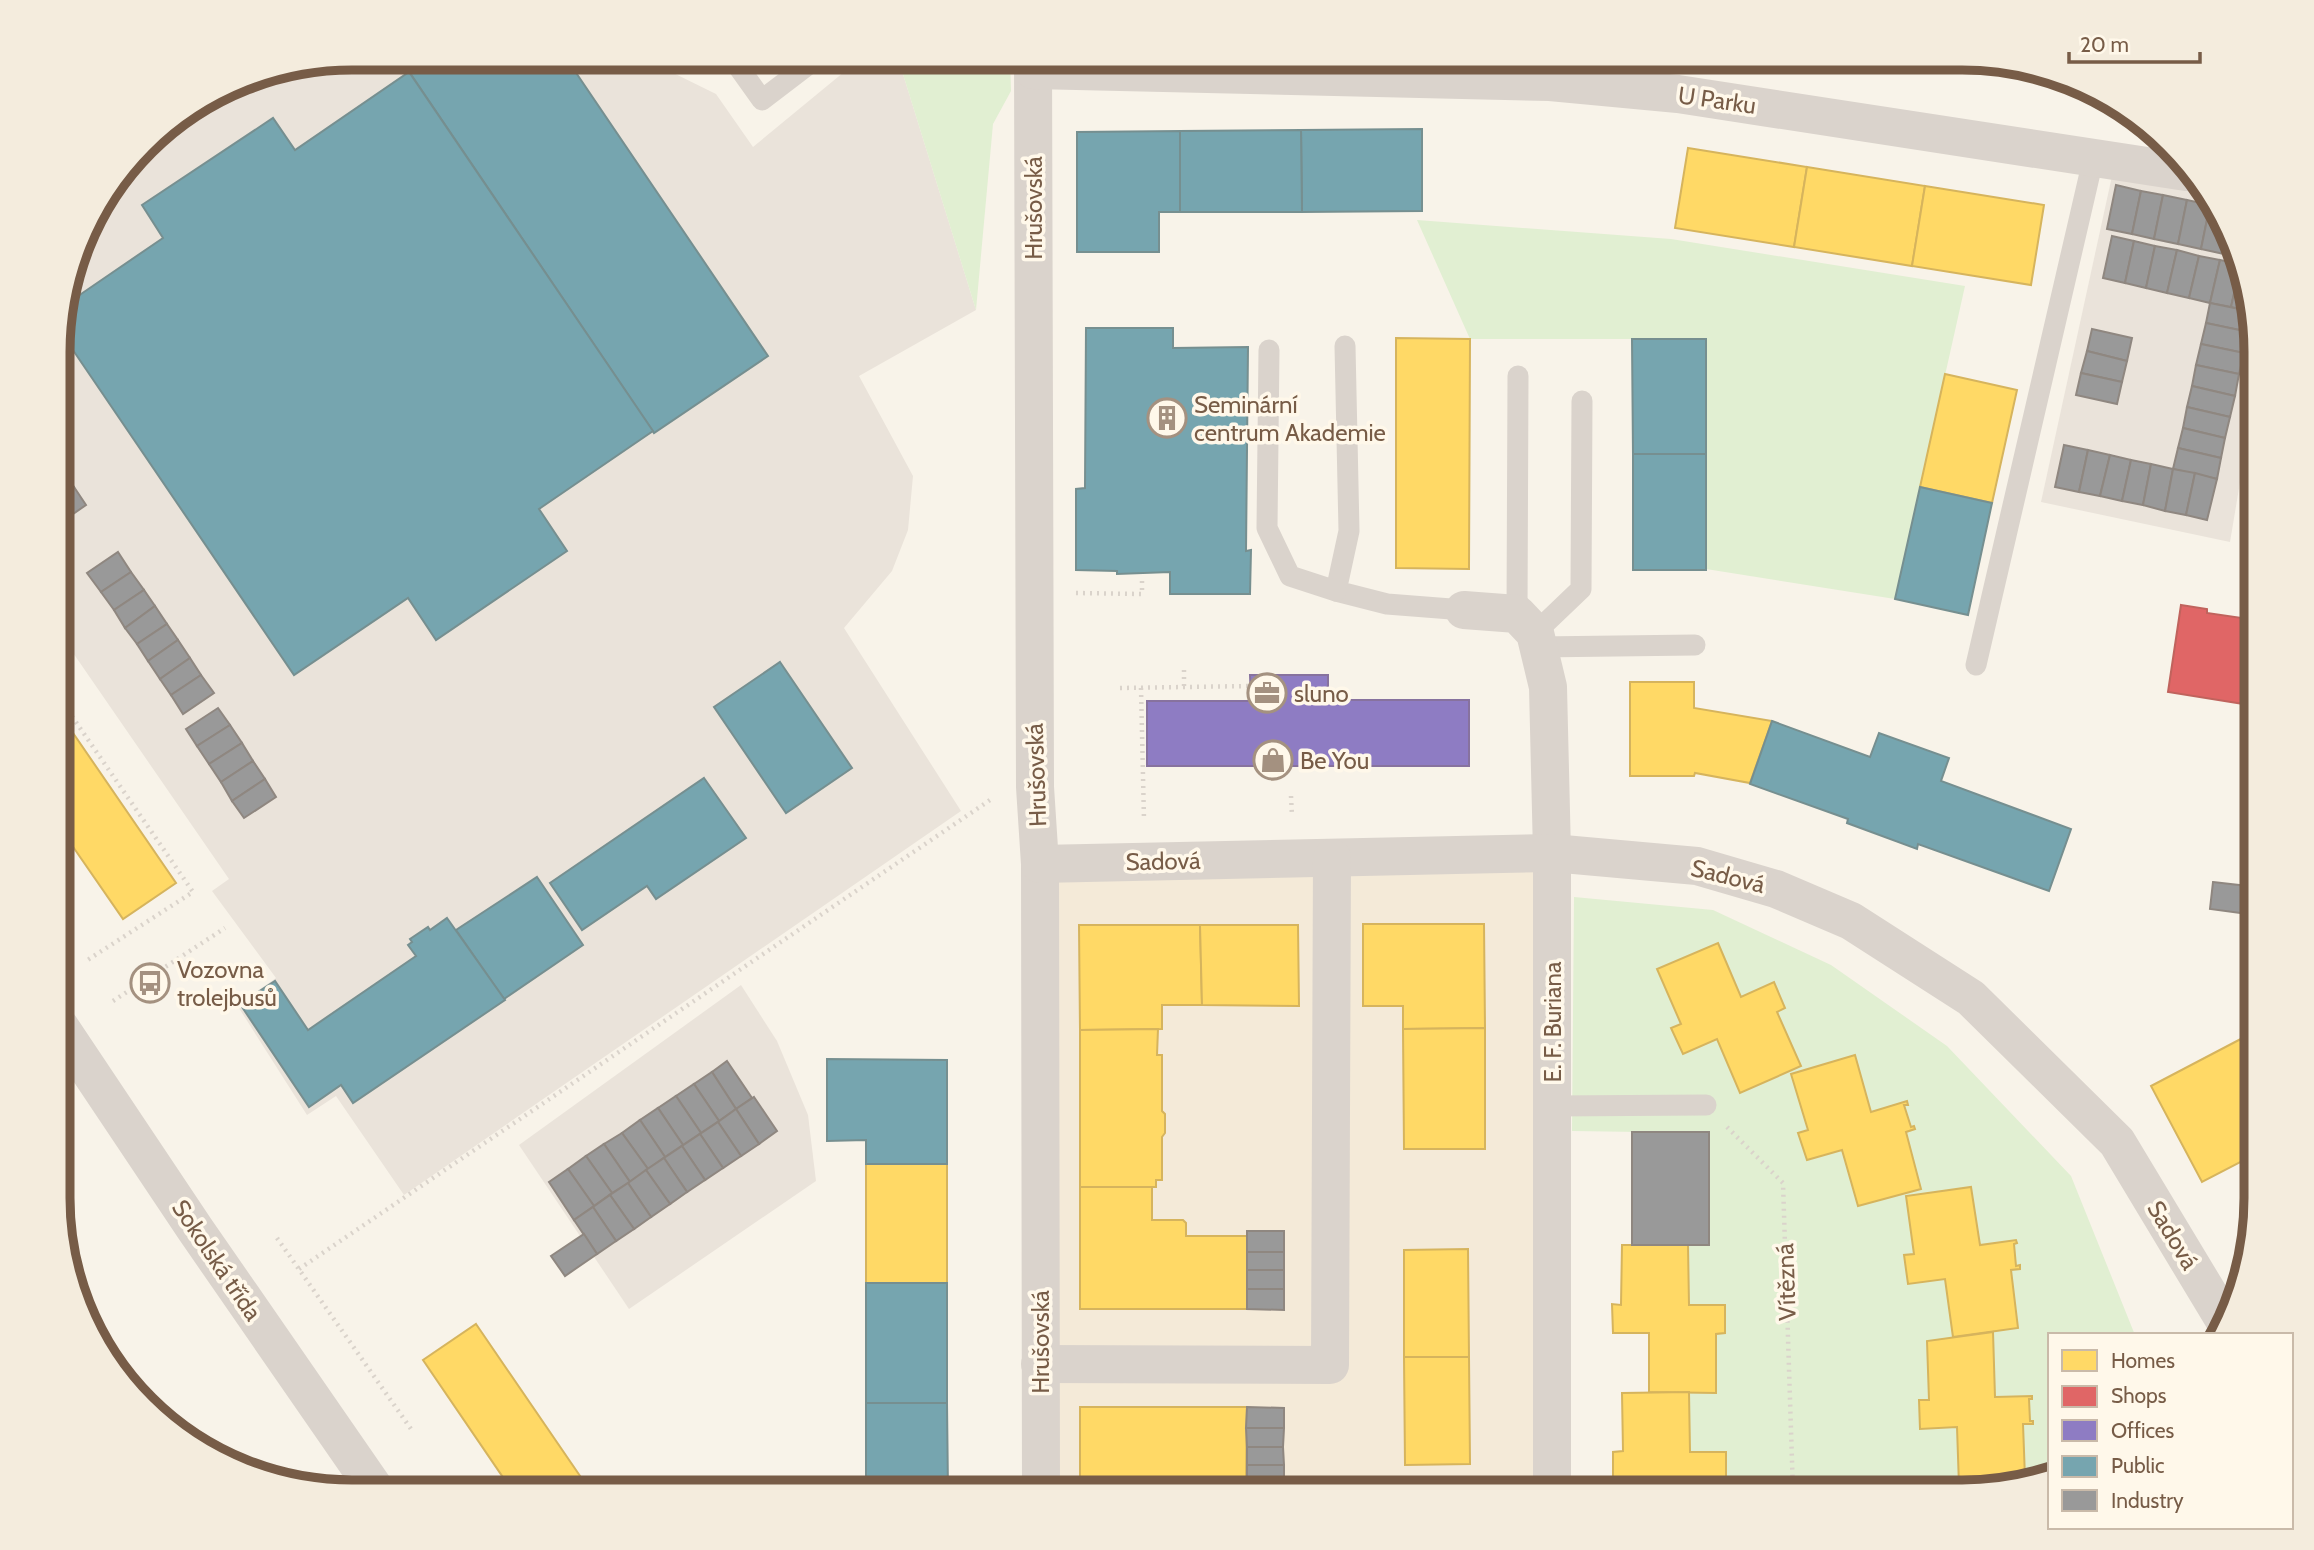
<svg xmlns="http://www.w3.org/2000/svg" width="2314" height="1550" viewBox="0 0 2314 1550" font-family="Cabin,sans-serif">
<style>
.residential{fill:#f4ead8}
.industrial{fill:#eae3da}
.green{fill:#e1efd2}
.homes{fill:#ffd966;stroke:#d6b45d;stroke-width:2}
.shops{fill:#e06666;stroke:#c0635d;stroke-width:2}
.offices{fill:#8e7cc3;stroke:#87729e;stroke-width:2}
.public{fill:#76a5af;stroke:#768f90;stroke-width:2}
.industry{fill:#999;stroke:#8f8780;stroke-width:2}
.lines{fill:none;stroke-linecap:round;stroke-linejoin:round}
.path{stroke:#dad3cb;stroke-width:4.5;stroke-dasharray:2 5;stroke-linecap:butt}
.lane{stroke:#dad3cc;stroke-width:21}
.street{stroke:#dad3cc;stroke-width:38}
.labels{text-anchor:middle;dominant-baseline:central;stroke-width:7;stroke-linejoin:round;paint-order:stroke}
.street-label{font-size:24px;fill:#775c47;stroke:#fff8ea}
.poi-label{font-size:24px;fill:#775c47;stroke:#fff8ea;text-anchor:start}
.rim{fill:none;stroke:#775c47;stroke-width:9}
</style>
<rect width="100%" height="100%" fill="#f8f3e9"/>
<!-- residential -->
<polygon class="residential" points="1552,853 1552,1492 1041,1492 1040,864"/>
<!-- industrial -->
<g class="industrial">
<polygon points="352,58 649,58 653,63 716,94 753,147 861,58 898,58 976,310 859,376 913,476 908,530 892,571 844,628 961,811 404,1195 336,1096 307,1115 237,1005 276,978 212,891 229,879 60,634 60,314 88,221 158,131 240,80"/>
<polygon points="2112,176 2205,192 2217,205 2256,333 2256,387 2230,542 2041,502"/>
<polygon points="741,985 777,1041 808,1115 816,1181 629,1309 519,1145"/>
<polygon points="83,1302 119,1353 162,1415 97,1345"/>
</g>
<!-- green -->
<g class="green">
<polygon points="898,58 1010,58 1011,91 993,124 976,310"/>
<polygon points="1417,220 1671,239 1965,286 1895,599 1706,569 1706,339 1470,339"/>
<polygon points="1574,897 1713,910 1831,965 1947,1046 2071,1176 2135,1335 2050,1335 2050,1471 1981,1492 1716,1492 1716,1480 1726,1480 1725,1452 1690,1452 1689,1392 1716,1334 1725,1333 1725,1305 1689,1305 1688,1245 1709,1245 1709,1133 1572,1131"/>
</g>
<!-- homes -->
<g class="homes">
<polygon points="1688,148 1807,167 1794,247 1675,228"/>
<polygon points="1807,167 1925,186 1912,266 1794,247"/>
<polygon points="1925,186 2044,205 2031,285 1912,266"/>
<polygon points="1396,338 1470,339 1469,569 1396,568"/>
<polygon points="1945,374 2017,390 1992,503 1920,487"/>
<polygon points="1630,682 1694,682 1694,708 1772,721 1750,783 1695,773 1694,776 1630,776"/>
<polygon points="60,714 176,883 123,919 60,828"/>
<polygon points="1363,924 1484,924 1485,1028 1403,1029 1403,1006 1363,1006"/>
<polygon points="1079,925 1200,925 1202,1005 1162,1005 1162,1029 1080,1030"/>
<polygon points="1200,925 1298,925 1299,1006 1202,1005"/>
<polygon points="1718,943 1741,997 1774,982 1785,1008 1777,1012 1801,1066 1740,1093 1717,1039 1683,1054 1671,1028 1681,1024 1657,969"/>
<polygon points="1485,1028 1485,1149 1404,1149 1403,1029"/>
<polygon points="1158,1029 1157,1055 1162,1055 1162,1111 1165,1114 1165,1133 1162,1137 1162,1180 1156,1180 1156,1187 1080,1187 1080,1030"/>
<polygon points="2256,1031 2256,1154 2202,1182 2151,1086"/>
<polygon points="1855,1055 1871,1112 1907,1101 1908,1105 1904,1105 1911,1127 1914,1126 1915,1129 1906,1132 1921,1189 1858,1206 1842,1150 1807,1160 1798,1133 1808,1130 1791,1074"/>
<rect x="866" y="1164" width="81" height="119"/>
<polygon points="1080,1187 1152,1187 1152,1220 1183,1220 1186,1223 1186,1236 1247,1236 1247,1309 1080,1309"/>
<polygon points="1971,1187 1980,1245 2016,1240 2017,1243 2014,1244 2016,1266 2020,1265 2020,1269 2011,1270 2018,1328 1953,1337 1945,1279 1908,1284 1904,1255 1914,1254 1906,1196"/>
<polygon points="1622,1245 1688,1245 1689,1305 1725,1305 1725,1333 1716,1334 1716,1393 1649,1392 1649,1333 1613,1333 1612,1304 1621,1305"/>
<polygon points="1468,1249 1469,1357 1404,1357 1404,1250"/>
<polygon points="476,1324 591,1492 513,1492 423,1360"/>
<polygon points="1993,1332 1995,1397 2032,1396 2032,1399 2029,1399 2030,1421 2033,1421 2033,1424 2023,1424 2025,1478 2006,1484 1959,1486 1957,1427 1920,1429 1919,1400 1929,1400 1927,1341"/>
<polygon points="1404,1357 1469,1357 1470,1464 1405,1465"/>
<polygon points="1689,1392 1690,1452 1726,1452 1726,1480 1716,1480 1716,1492 1649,1492 1649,1480 1613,1481 1613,1452 1623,1451 1622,1393"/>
<polygon points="1080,1407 1247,1407 1246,1481 1185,1480 1185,1492 1080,1492"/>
</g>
<!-- shops -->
<polygon class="shops" points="2181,605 2207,609 2207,613 2256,620 2256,706 2168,692"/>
<!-- offices -->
<polygon class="offices" points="1250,675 1328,675 1328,700 1469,700 1469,766 1147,766 1147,701 1251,701"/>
<!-- public -->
<g class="public">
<polygon points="426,58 566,58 768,356 654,433 408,70"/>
<polygon points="409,72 653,431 539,509 567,551 436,640 408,598 294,675 60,331 60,314 62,307 163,238 142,205 273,118 295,150"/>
<polygon points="1422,129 1422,211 1302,212 1301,130"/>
<polygon points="1301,130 1302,212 1180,212 1180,131"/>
<polygon points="1180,131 1180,212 1159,212 1159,252 1077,252 1077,132"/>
<polygon points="1086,328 1173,328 1173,348 1248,347 1246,551 1251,550 1250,594 1170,594 1170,572 1117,574 1117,571 1076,570 1076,489 1085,488"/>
<polygon points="1632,339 1706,339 1706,454 1633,454"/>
<rect x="1633" y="454" width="73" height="116"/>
<polygon points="1920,487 1992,503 1968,615 1895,599"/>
<polygon points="780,662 852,768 786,813 714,707"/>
<polygon points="1772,721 1870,757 1879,733 1949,758 1941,781 2071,829 2049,891 1918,844 1917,849 1847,823 1848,819 1750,784"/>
<polygon points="704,778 746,838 656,899 647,886 582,930 550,883"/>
<polygon points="537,877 583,945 504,999 456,930"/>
<polygon points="447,918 505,1000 353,1103 341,1085 309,1107 240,1004 275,981 308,1030 416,956 408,945 412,942 410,939 428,927 430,930"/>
<polygon points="827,1059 947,1060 947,1164 866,1164 866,1140 827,1141"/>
<rect x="866" y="1283" width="81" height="120"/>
<polygon points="866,1403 947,1403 948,1492 866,1492"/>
</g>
<!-- industry -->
<g class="industry">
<polygon points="2116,185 2141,191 2132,234 2107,229"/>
<polygon points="2141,191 2163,195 2154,239 2132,234"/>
<polygon points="2163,195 2187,200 2178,244 2154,239"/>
<polygon points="2187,200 2210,205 2201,249 2178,244"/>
<polygon points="2210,205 2218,207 2227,240 2224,254 2201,249"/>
<polygon points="2112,236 2134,241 2125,283 2103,278"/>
<polygon points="2134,241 2155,246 2146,288 2125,283"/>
<polygon points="2155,246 2177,250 2167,293 2146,288"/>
<polygon points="2177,250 2199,256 2189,298 2167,293"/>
<polygon points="2199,256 2220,260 2210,303 2189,298"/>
<polygon points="2220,260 2235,263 2238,276 2231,307 2210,303"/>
<polygon points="2238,276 2249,311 2231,307"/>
<polygon points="2210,303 2249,311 2251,319 2249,332 2206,323"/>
<polygon points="2206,323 2249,332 2244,353 2201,344"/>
<polygon points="2092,329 2132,338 2127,361 2087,351"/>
<polygon points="2201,344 2244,353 2239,374 2196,365"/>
<polygon points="2087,351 2127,361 2122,382 2081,373"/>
<polygon points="2196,365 2239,374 2235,396 2192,386"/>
<polygon points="2081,373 2122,382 2117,404 2076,395"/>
<polygon points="2192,386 2235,396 2230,417 2187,407"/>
<polygon points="2187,407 2230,417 2225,438 2183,428"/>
<polygon points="2183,428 2225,438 2221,458 2178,448"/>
<polygon points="2064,445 2088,450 2079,492 2055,487"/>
<polygon points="2178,448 2221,458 2217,479 2173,469"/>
<polygon points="2088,450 2110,455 2100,496 2079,492"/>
<polygon points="2110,455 2131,460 2122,501 2100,496"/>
<polygon points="2131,460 2151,464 2143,505 2122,501"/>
<polygon points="2151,464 2173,469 2165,511 2143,505"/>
<polygon points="2173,469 2195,473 2186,515 2165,511"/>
<polygon points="62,470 74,487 60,496 60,471"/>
<polygon points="2195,473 2217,479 2207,520 2186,515"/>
<polygon points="74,487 86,505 60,523 60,496"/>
<polygon points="118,552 131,572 101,592 87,573"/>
<polygon points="131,572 144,590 114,610 101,592"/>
<polygon points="144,590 155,606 125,628 114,610"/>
<polygon points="155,606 167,624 137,644 125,628"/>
<polygon points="167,624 178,640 148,661 137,644"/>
<polygon points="178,640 190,658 160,679 148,661"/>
<polygon points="190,658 201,675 171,695 160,679"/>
<polygon points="201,675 214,693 183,714 171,695"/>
<polygon points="218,708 230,725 197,746 186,729"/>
<polygon points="230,725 242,743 209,764 197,746"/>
<polygon points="242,743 253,761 221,782 209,764"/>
<polygon points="253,761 265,779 232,801 221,782"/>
<polygon points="265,779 276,797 244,818 232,801"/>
<polygon points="2213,882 2256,887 2256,915 2210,909"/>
<polygon points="727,1061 752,1098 736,1109 712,1072"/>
<polygon points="712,1072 736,1109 719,1121 694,1084"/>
<polygon points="694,1084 719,1121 701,1133 676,1096"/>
<polygon points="676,1096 701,1133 683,1145 658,1108"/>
<polygon points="754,1097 777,1131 759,1144 736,1109"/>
<polygon points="658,1108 683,1145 665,1157 640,1120"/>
<polygon points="736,1109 759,1144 741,1156 718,1122"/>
<polygon points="640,1120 665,1157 648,1169 622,1133"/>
<polygon points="718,1122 741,1156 723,1168 700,1134"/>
<rect x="1632" y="1132" width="77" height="113"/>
<polygon points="622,1133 648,1169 630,1182 604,1144"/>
<polygon points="700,1134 723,1168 705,1180 682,1146"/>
<polygon points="604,1144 630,1182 612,1193 586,1156"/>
<polygon points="682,1146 705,1180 687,1192 664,1158"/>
<polygon points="586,1156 612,1193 594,1206 568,1169"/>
<polygon points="664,1158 687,1192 670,1204 646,1170"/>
<polygon points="568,1169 594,1206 574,1220 549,1182"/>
<polygon points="646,1170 670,1204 651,1217 628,1183"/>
<polygon points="628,1183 651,1217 634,1229 610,1195"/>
<polygon points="610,1195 634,1229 616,1241 593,1207"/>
<polygon points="593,1207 616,1241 597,1254 574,1220"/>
<rect x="1247" y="1231" width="37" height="21"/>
<polygon points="584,1234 597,1254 565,1276 551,1256"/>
<rect x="1247" y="1252" width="37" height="18"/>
<rect x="1247" y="1270" width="37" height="19"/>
<polygon points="1247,1289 1284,1289 1284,1310 1247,1309"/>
<polygon points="1247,1407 1284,1408 1284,1428 1246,1428"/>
<polygon points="1246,1428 1284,1428 1283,1447 1247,1447"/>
<polygon points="1247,1447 1283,1447 1284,1465 1247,1465"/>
<polygon points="1247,1465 1284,1465 1284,1486 1247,1485"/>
</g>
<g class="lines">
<!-- path -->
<g class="path">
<polyline points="1076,593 1142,594 1142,579"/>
<polyline points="1184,686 1184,670"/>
<polyline points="1120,688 1250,686"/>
<polyline points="1141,688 1144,820"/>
<polyline points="60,699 193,892 86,961"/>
<polyline points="1291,796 1292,816"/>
<polyline points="113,1001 225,928"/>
<polyline points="1727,1127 1783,1183 1793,1492"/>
<polyline points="277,1238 411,1429"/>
<polyline points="299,1269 993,798"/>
</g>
<!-- lane -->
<g class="lane">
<polyline points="732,58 762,100 817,58"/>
<polyline points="1345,346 1349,531 1336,591 1387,604 1464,610"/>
<polyline points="1269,350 1267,528 1290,576 1336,591"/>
<polyline points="1517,614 1518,376"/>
<polyline points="1535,633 1581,589 1582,401"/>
<polyline points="1538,647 1695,645"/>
<polyline points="1976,665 2093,160"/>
<polyline points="1552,1106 1706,1105"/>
</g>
<!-- street -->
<g class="street">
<polyline points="1033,58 1035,787 1040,864 1041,1492"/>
<polyline points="1033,70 1550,82 1678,94 2186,172"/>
<polyline points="1464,610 1517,614 1535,633 1548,687 1552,853 1552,1492"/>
<polyline points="1040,864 1552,853 1697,866 1776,889 1851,921 1971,998 2117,1142 2226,1323"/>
<polyline points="60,1027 195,1229 377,1492"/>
<polyline points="1040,1364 1330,1365 1332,858"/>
</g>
</g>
<!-- icons -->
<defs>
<g id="building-ring" transform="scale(2.0125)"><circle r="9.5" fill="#fff8ea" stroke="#a49180" stroke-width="1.5"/><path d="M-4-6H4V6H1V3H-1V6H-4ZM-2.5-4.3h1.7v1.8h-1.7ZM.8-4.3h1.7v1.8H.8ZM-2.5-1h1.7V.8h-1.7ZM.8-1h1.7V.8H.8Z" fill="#a49180"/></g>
<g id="office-ring" transform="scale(2.0125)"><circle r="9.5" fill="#fff8ea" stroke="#a49180" stroke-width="1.5"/><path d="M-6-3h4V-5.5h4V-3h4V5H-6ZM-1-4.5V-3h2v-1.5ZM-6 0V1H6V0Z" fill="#a49180"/></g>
<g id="shop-ring" transform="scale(2.0125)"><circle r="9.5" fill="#fff8ea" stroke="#a49180" stroke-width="1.5"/><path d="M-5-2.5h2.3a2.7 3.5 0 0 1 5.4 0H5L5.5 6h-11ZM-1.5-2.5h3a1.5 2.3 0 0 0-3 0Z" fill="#a49180"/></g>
<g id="bus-ring" transform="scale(2.0125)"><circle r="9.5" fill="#fff8ea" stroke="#a49180" stroke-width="1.5"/><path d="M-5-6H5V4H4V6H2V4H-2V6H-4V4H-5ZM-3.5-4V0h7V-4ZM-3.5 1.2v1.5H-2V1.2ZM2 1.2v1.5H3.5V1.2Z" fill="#a49180"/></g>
</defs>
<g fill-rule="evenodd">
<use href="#building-ring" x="1167" y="418"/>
<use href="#office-ring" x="1267" y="693"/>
<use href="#shop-ring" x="1273" y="760"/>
<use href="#bus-ring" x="150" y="983"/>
</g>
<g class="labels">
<!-- street labels -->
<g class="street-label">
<text transform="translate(1717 100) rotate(8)">U Parku</text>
<text transform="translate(1033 208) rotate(-90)">Hrušovská</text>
<text transform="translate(1036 775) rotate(-92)">Hrušovská</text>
<text transform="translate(1163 861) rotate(-1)">Sadová</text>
<text transform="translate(1728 876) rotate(14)">Sadová</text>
<text transform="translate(1552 1022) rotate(-90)">E. F. Buriana</text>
<text transform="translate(2173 1235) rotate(59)">Sadová</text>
<text transform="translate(217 1260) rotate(56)">Sokolská třída</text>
<text transform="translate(1786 1282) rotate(-92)">Vítězná</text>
<text transform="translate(1040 1342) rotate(-90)">Hrušovská</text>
</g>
<!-- poi labels -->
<g class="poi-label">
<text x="1194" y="404">Seminární<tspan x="1194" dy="28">centrum Akademie</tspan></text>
<text x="1294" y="693">sluno</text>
<text x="1300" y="760">Be You</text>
<text x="177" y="969">Vozovna<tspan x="177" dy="28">trolejbusů</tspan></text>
</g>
</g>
<!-- crop -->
<path d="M0 0H2314V1550H0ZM352 70H1962A282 282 0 0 1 2244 352V1198A282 282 0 0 1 1962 1480H352A282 282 0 0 1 70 1198V352A282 282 0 0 1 352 70Z" fill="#f4ecdd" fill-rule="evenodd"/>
<path class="rim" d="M352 70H1962A282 282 0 0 1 2244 352V1198A282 282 0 0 1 1962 1480H352A282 282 0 0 1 70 1198V352A282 282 0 0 1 352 70Z"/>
<!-- legend -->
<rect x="2048" y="1333" width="245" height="196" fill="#fff8ea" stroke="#c9baa9" stroke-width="2"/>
<rect x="2062" y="1350" width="35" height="21" fill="#ffd966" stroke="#c9baa9" stroke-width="2"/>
<text x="2111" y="1368" font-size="21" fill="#775c47">Homes</text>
<rect x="2062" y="1386" width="35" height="21" fill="#e06666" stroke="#c9baa9" stroke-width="2"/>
<text x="2111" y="1403" font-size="21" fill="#775c47">Shops</text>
<rect x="2062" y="1420" width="35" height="21" fill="#8e7cc3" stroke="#c9baa9" stroke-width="2"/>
<text x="2111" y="1438" font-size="21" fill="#775c47">Offices</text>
<rect x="2062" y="1456" width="35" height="21" fill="#76a5af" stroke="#c9baa9" stroke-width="2"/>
<text x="2111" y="1473" font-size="21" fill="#775c47">Public</text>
<rect x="2062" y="1490" width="35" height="21" fill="#999999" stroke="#c9baa9" stroke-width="2"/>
<text x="2111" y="1508" font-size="21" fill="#775c47">Industry</text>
<!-- scale -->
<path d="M2069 52v10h131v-10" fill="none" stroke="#775c47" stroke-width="3.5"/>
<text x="2080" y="52" font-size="21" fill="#775c47" stroke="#fff8ea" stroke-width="5" paint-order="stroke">20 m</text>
</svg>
